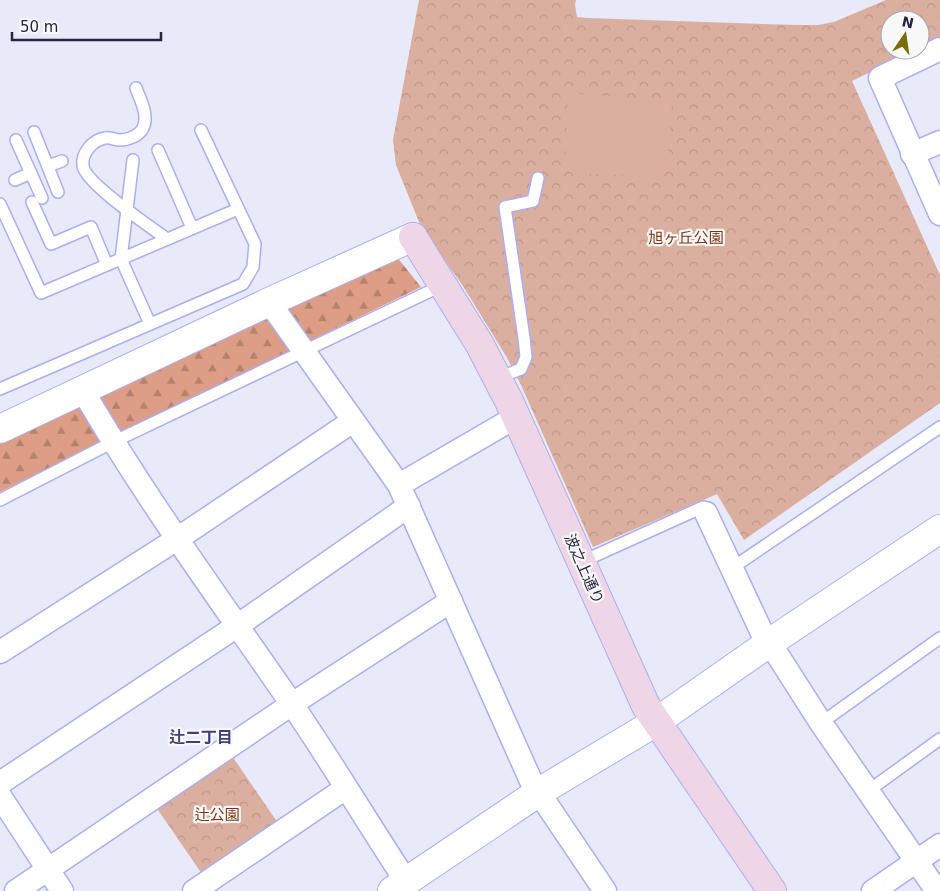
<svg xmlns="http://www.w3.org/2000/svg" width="940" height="891" viewBox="0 0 940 891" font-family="'DejaVu Sans','Noto Sans JP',sans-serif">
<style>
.forest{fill:url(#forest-firs)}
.park{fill:url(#park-crowns)}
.garden{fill:#dbaf9f}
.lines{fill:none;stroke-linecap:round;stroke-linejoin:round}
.service-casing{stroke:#abaef5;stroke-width:14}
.minor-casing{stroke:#abaef5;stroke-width:25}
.tertiary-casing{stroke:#abaef5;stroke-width:30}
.secondary-casing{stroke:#abaef5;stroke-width:30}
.service{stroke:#fff;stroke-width:11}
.minor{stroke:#fff;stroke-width:22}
.tertiary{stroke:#fff;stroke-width:28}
.secondary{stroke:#efd6e6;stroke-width:28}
.labels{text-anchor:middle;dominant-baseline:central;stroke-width:4.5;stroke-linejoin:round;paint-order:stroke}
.park-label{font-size:15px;fill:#7e3210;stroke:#f8f8f8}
.street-label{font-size:15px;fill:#252541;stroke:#f8f8f8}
.neighbourhood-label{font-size:16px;font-weight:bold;fill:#42417e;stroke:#f8f8f8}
</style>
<defs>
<pattern id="forest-firs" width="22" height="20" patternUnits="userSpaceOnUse" patternTransform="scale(1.25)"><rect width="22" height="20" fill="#de9e85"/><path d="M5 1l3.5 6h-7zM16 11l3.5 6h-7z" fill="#b4816e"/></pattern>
<pattern id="park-crowns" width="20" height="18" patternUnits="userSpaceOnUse" patternTransform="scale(1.25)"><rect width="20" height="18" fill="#dbaf9f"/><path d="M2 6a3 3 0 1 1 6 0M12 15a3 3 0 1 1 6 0" fill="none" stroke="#bc968a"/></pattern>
</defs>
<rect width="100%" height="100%" fill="#e8e9f9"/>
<!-- forest -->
<polygon class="forest" points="396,256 421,287 0,492 0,435"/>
<!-- park -->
<g class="park">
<polygon points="419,0 576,0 575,5 577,17 587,18 795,25 818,25 834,22 886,0 940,0 940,38 920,47 920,20 890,20 890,50 915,50 852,81 940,275 940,403 744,540 717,494 593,547 521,385 506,356 463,286 421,227 396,165 393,140"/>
<polygon points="232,756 278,823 202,874 156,807"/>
</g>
<!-- garden -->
<polygon class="garden" points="580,94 672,101 667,169 665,174 657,177 574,173 568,169 565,164 568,101 573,96"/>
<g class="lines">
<!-- service casing -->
<g class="service-casing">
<g id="service">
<path d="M136,88c5,13 13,28 7,40 -4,8 -15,12 -23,12 -5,0 -10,-3 -15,-2 -12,2 -24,15 -22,28 3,18 68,61 84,73"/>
<polyline points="34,132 58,192"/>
<polyline points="16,140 42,198"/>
<polyline points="158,150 192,228"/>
<polyline points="133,160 121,259 150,324"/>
<polyline points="48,166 62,161"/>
<polyline points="15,180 31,173"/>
<polyline points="32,202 51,244 91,227 107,265"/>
<polyline points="0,204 41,293 238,209"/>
<polyline points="497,378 521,369 526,357 524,338 505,207 533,201 538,178"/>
<polyline points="0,389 243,284 253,267 255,244 201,130"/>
<polyline points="0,500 113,442 443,285"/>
<polyline points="581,562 703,507 706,513"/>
<polyline points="732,568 940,427"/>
<polyline points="821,723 940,638"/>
<polyline points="868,791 940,739"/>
</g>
</g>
<!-- minor casing -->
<g class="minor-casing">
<g id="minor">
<polyline points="940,49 880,78 940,214"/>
<polyline points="912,154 940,142"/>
<polyline points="269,302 399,485 531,781 605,891"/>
<path d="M83,391c63,108 137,209 208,312 40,58 76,119 115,178"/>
<polyline points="399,485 516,417"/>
<polyline points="706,513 763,635 775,651 821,723 937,891"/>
<polyline points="0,652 177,539 353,421"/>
<polyline points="0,783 237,626 409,506"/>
<polyline points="0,796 62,891"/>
<polyline points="16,891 292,704 451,601"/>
<polyline points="194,891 346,788"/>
<polyline points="873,891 940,845"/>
</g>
</g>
<!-- tertiary casing -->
<g class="tertiary-casing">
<g id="tertiary">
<polyline points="0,429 269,302 413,237"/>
<polyline points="392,891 539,792 656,722 769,643 940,529"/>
</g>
</g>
<!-- secondary casing -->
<g class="secondary-casing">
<polyline id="secondary" points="413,237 480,345 509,401 646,706 772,891"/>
</g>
<!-- service -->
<use href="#service" class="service"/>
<!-- minor -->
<use href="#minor" class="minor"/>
<!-- tertiary -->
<use href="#tertiary" class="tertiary"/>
<!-- secondary -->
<use href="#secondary" class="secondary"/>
</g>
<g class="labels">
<!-- park labels -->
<g class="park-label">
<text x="686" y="238">旭ヶ丘公園</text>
<text x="217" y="815">辻公園</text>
</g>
<!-- street labels -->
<g class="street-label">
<text transform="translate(584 569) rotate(66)">波之上通り</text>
</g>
<!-- neighbourhood labels -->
<g class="neighbourhood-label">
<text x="201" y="737">辻二丁目</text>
</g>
</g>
<!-- north arrow -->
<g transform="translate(905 35) rotate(13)"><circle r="24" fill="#f8f8f8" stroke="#a4a4af"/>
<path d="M0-4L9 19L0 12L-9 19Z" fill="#796d0a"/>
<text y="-8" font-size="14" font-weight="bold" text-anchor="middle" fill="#252541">N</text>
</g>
<!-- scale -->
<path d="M12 32v8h149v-8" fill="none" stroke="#252541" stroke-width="2.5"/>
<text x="20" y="32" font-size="15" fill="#252541" stroke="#f8f8f8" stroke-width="4" paint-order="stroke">50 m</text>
</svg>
